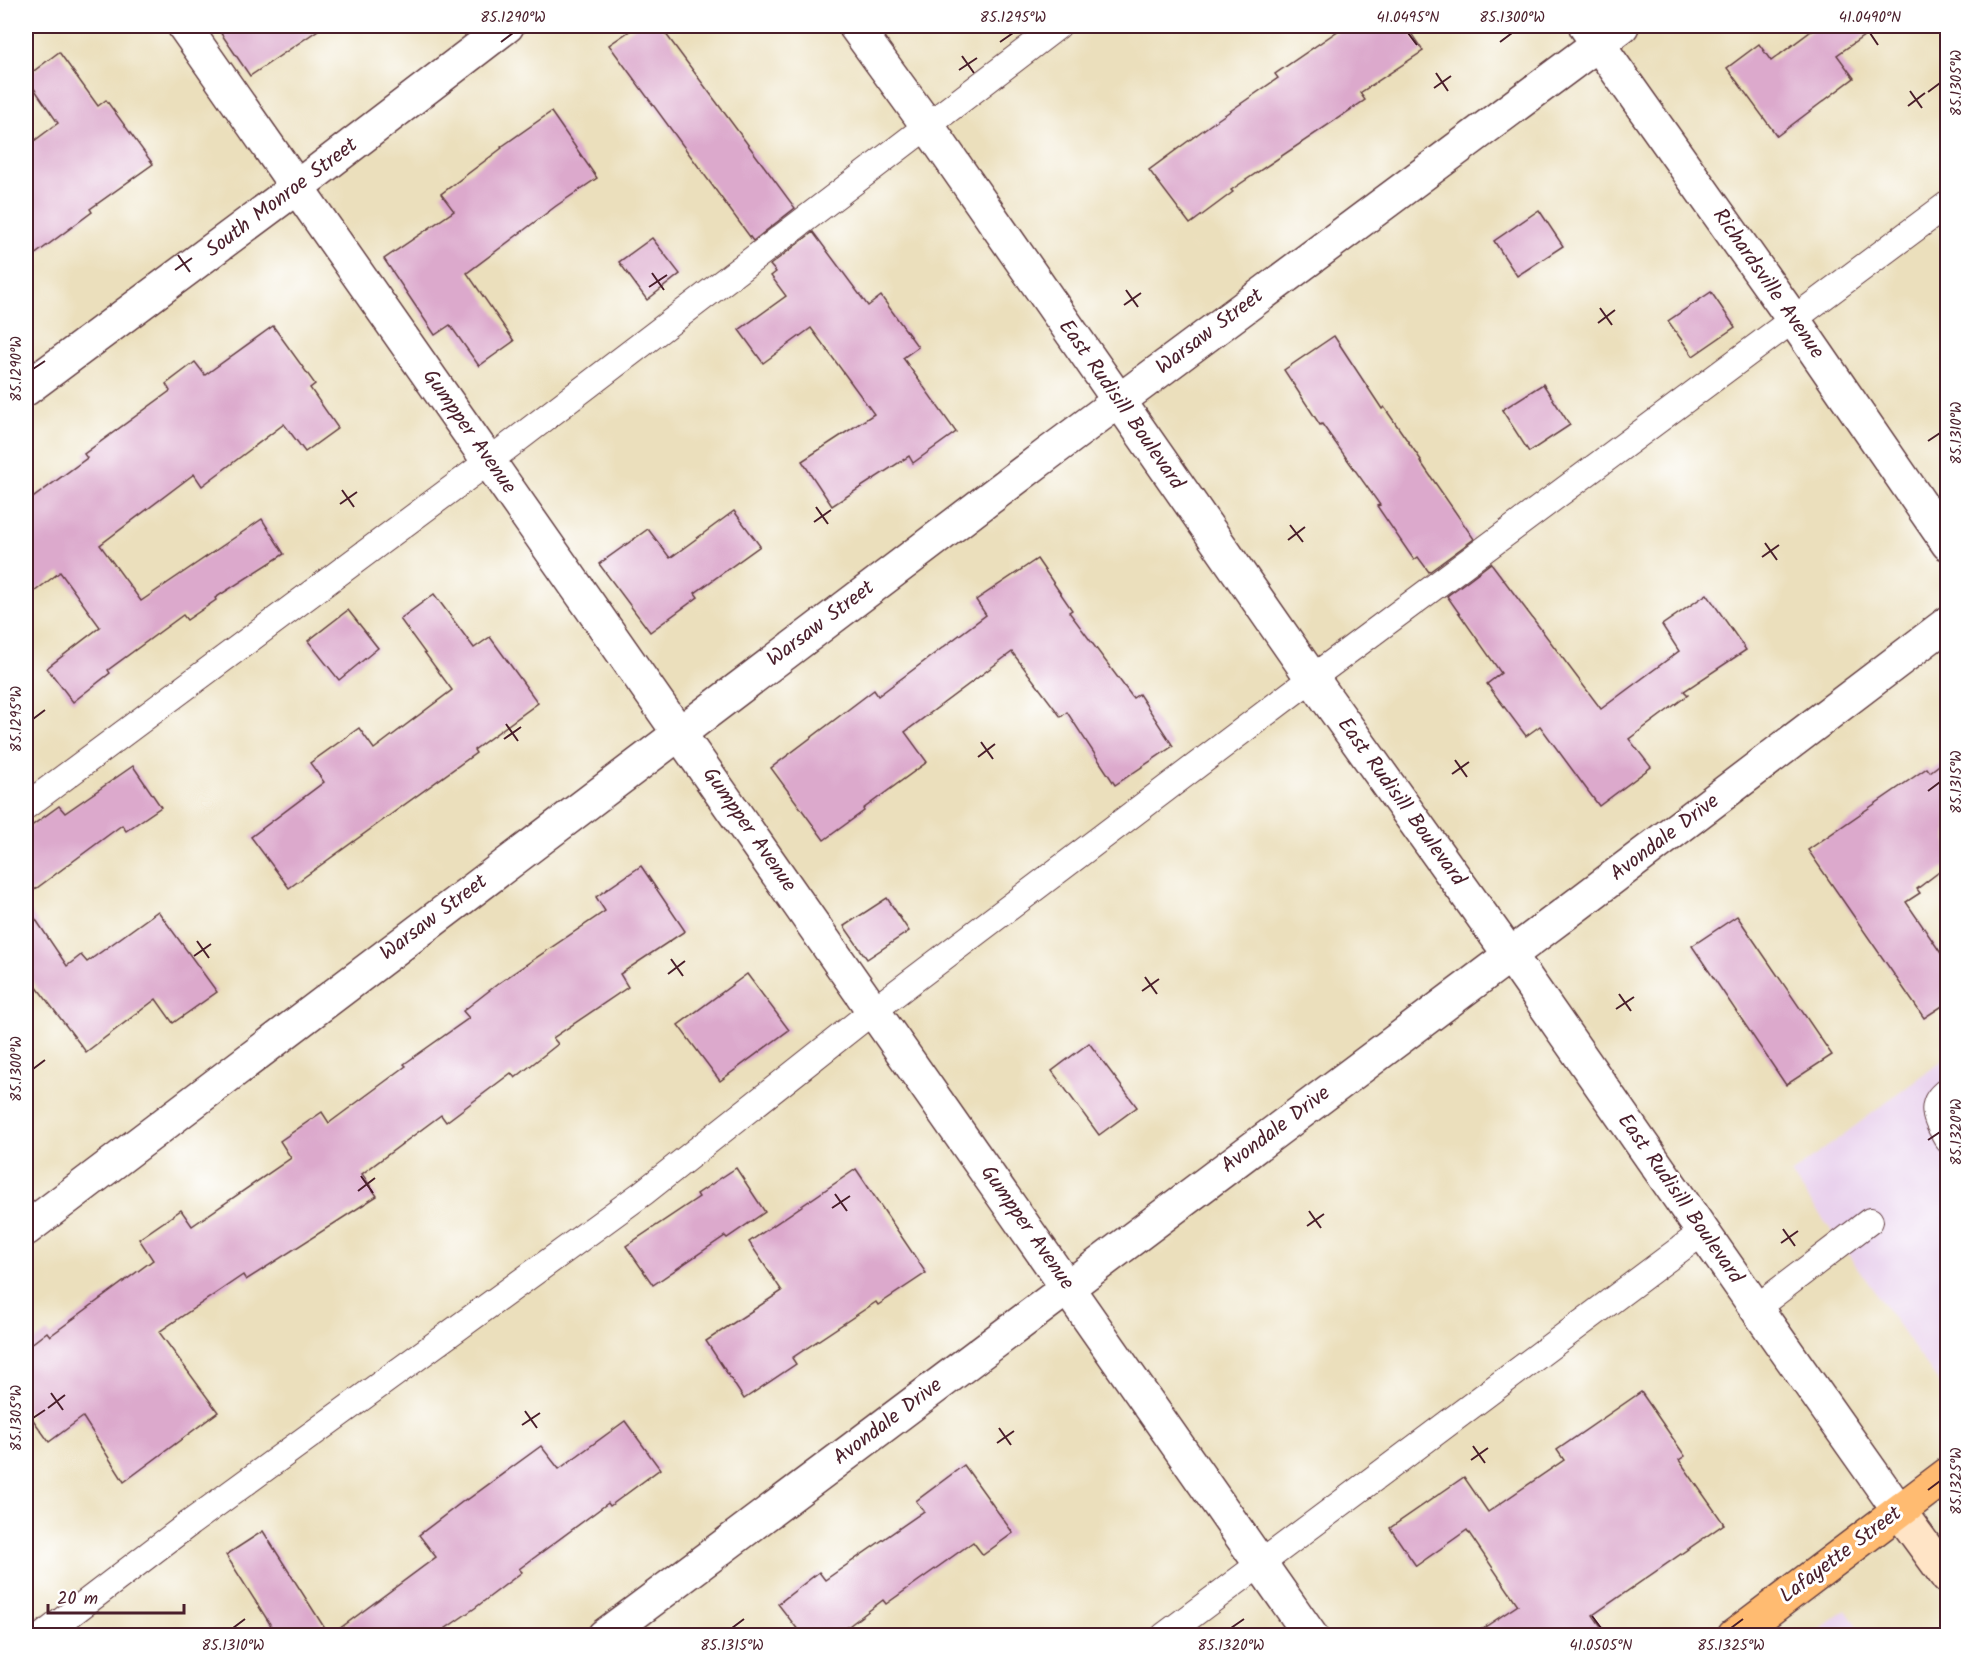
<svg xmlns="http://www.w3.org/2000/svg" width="1973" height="1661" viewBox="0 0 1973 1661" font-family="Kalam,sans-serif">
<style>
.built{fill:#e9d2ed}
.building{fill:#dca9cc}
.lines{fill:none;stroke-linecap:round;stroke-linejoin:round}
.lane-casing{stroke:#623c41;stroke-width:28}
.street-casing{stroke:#623c41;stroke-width:36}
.secondary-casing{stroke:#623c41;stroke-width:36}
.highway-casing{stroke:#623c41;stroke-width:36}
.lane{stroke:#fff;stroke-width:26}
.street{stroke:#fff;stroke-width:33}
.secondary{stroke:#ffe4c6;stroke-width:33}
.highway{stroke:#ffbb71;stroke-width:33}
.ticks{fill:none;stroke:#4a1f2b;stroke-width:2}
.labels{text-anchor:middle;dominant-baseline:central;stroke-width:6;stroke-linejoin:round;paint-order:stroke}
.street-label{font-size:21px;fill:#4a1f2b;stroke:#fff}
.neatline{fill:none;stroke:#4a1f2b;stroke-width:2}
.ticks-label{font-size:15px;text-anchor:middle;fill:#4a1f2b}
</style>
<rect width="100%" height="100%" fill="#fff"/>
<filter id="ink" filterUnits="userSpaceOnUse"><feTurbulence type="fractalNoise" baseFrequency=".0167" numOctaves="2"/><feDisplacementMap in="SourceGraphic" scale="12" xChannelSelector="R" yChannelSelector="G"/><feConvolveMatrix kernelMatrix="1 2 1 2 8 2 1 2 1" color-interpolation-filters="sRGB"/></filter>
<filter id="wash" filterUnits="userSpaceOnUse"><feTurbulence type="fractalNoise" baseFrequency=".008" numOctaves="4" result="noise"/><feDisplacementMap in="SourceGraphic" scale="24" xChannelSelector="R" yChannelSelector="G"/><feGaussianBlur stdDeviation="1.35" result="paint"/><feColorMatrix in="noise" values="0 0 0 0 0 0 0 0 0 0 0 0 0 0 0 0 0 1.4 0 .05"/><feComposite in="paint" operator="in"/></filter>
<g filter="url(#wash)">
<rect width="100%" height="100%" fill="#ebdfbc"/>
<!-- built -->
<g class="built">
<polygon points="1947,1057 1947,1394 1791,1174"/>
<polygon points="1846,1610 1863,1635 1813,1635"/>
</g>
<g id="blocks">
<!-- building -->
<g class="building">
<polygon points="216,26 324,26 250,76"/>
<polygon points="637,26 660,26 795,208 753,241 609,45"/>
<polygon points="1345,26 1406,26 1423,51 1360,93 1365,100 1231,190 1233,192 1190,224 1149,170 1210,125 1278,78 1275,74"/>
<polygon points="1818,26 1878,26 1837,55 1854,78 1777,136 1727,68 1759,44 1771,61"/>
<polygon points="59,52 98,106 106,100 153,164 90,209 92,212 26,261 26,147 58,123 26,77"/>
<polygon points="551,112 597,178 556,206 467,273 514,341 479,366 450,325 435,335 384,259 454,211 441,194 502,148 501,147"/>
<polygon points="1539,210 1563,246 1517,276 1494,241"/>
<polygon points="813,232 868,306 881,296 918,347 903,358 956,432 913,463 909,456 832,506 802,461 874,414 811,328 763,363 739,330 786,296 771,276 776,272 770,265"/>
<polygon points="652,238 680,274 647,300 619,262"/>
<polygon points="1711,292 1735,327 1693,356 1668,321"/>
<polygon points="273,326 315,384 310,388 338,428 305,452 284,424 202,486 194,474 100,545 141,601 262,519 284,554 215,598 216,600 187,620 183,615 108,670 110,673 73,702 47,668 100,627 60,572 26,598 26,503 87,458 84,454 170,391 166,384 195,362 205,375"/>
<polygon points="1334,336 1382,409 1384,407 1421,460 1420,461 1474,539 1429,572 1418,557 1414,560 1377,506 1380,505 1322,424 1320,425 1284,370"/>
<polygon points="1543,384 1570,425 1529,452 1502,410"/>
<polygon points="734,511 760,546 695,593 698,597 650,632 599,564 648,529 670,558"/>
<polygon points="1037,559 1072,610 1069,612 1133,698 1139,694 1173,746 1115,785 1067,712 1061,717 1012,652 905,732 927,762 863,809 864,811 824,840 771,768 874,690 878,696 986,615 976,600"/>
<polygon points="1491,563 1601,709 1679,651 1662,625 1707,594 1746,650 1684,691 1688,695 1629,739 1651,767 1599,806 1540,726 1526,736 1487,684 1501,673 1447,596"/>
<polygon points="434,594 474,648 490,637 538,703 474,750 476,753 289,888 251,837 324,782 310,763 359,728 374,749 452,690 400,619"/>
<polygon points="348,610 378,648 339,680 308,641"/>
<polygon points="1947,759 1947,866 1917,889 1920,893 1906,902 1947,962 1947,1003 1924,1018 1808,850 1927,768 1930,772"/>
<polygon points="133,766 161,807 126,831 122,825 26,896 26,830 59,806 65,813"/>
<polygon points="641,866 685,931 620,974 628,987 553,1038 558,1044 515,1078 511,1073 446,1122 441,1115 362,1174 377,1196 246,1280 243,1275 159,1332 218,1412 124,1482 83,1417 49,1442 26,1410 26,1348 47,1332 50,1336 153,1260 139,1239 181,1210 192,1226 291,1158 280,1141 322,1112 329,1123 406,1066 404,1064 469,1018 463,1011 499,983 605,911 596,897"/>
<polygon points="887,898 909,931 867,959 844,926"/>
<polygon points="26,905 67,966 81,955 87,962 158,911 217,992 173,1023 156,999 86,1052 26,973"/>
<polygon points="1737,916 1832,1055 1786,1085 1692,946"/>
<polygon points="747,974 789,1030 720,1081 678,1025"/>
<polygon points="1089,1043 1137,1107 1099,1135 1052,1071"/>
<polygon points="736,1168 765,1212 727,1238 725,1236 653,1285 626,1246 699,1197 697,1194"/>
<polygon points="856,1169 926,1273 878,1305 876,1302 792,1358 796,1364 744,1399 706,1341 782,1291 749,1242"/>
<polygon points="1641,1392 1685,1456 1679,1460 1724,1524 1593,1615 1607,1635 1473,1635 1518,1605 1467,1530 1416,1566 1390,1528 1464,1477 1488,1512 1564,1460 1557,1450"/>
<polygon points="625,1421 660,1469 610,1506 608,1503 519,1569 522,1572 475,1608 436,1635 331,1635 436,1557 419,1535 466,1499 467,1500 541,1446 559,1469"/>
<polygon points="964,1465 1013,1533 983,1555 973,1542 886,1604 883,1600 837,1635 802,1635 778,1604 819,1572 825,1580 924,1511 916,1501"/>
<polygon points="263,1531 329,1635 277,1635 226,1555"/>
</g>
</g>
</g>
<g filter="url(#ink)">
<use href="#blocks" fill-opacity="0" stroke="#623c41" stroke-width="1.5"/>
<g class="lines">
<!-- lane casing -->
<g class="lane-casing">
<g id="lane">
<polyline points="26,806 489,461 1058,26"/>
<path d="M1948,1090c-22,15 -11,31 0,50"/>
<polyline points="1756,1308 1870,1221"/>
<polyline points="42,1636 190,1523 643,1193 874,1010 1312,678 1948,204"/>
<polyline points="1164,1636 1703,1232"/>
</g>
</g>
<!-- street casing -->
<g class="street-casing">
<g id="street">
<polyline points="184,26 1311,1636"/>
<polyline points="855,26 927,125 1312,678 1510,955 1756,1308 1899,1511"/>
<polyline points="1586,27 1793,319 1948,544"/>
<polyline points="26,389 297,187 507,26"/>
<polyline points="26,1229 1049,453 1622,26"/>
<polyline points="604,1636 1578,904 1948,623"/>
</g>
</g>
<!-- secondary casing -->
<g class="secondary-casing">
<polyline id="secondary" points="1899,1511 1948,1578"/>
</g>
<!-- highway casing -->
<g class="highway-casing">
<polyline id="highway" points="1734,1636 1948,1474"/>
</g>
<!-- lane -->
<use href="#lane" class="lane"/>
<!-- street -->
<use href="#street" class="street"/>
<!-- secondary -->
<use href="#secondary" class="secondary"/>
<!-- highway -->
<use href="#highway" class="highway"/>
</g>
</g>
<!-- ticks -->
<path class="ticks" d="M1408,33l9,12M1870,33l8,12M501,42l12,-9M1000,42l13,-9M1500,42l12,-9M962,56l12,17M959,70l18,-12M1436,73l12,18M1434,88l17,-12M1910,91l12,17M1928,92l12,-9M1908,106l17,-13M178,255l12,17M175,270l17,-12M652,273l12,17M649,287l18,-12M1126,290l12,17M1124,305l17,-12M1600,308l12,17M1598,323l17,-13M33,369l12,-8M1928,441l12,-8M342,490l12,17M340,504l17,-12M816,507l12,17M814,522l17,-12M1290,525l13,17M1288,540l17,-13M1765,543l12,17M1762,557l17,-12M33,719l12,-9M506,724l12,17M504,739l17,-12M981,742l12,17M978,757l17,-13M1455,760l12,17M1452,774l17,-12M1928,791l12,-9M197,941l12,17M194,956l17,-12M671,959l12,17M668,974l17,-13M1145,977l12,17M1142,991l17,-12M1619,994l12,17M1616,1009l18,-12M33,1069l12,-9M1928,1140l12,-8M361,1176l12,17M358,1191l17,-13M835,1194l12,17M832,1208l18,-12M1309,1211l12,17M1307,1226l17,-12M1783,1229l12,17M1781,1243l17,-12M51,1393l12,17M48,1408l17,-13M525,1411l12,17M33,1418l12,-8M522,1425l18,-12M999,1428l12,17M997,1443l17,-12M1473,1446l12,17M1471,1460l17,-12M1928,1490l12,-9M1592,1616l9,12M233,1628l12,-9M732,1628l12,-9M1231,1628l13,-9M1731,1628l12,-9"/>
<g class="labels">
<!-- street labels -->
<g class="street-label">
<text transform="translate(282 198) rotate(-37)">South Monroe Street</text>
<text transform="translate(1768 284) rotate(55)">Richardsville Avenue</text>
<text transform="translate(1210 332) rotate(-37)">Warsaw Street</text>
<text transform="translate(1121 405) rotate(55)">East Rudisill Boulevard</text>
<text transform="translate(469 432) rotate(55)">Gumpper Avenue</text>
<text transform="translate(821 624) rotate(-37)">Warsaw Street</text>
<text transform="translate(1401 802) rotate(54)">East Rudisill Boulevard</text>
<text transform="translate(749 830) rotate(55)">Gumpper Avenue</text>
<text transform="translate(1665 838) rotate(-37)">Avondale Drive</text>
<text transform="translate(434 918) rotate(-37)">Warsaw Street</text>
<text transform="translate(1276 1130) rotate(-37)">Avondale Drive</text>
<text transform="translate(1680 1199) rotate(55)">East Rudisill Boulevard</text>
<text transform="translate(1027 1228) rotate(55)">Gumpper Avenue</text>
<text transform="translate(888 1422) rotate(-37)">Avondale Drive</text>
<text transform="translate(1841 1555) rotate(-37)">Lafayette Street</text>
</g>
</g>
<!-- margin -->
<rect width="1973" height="1661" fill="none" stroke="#fff" stroke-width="66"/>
<!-- scale -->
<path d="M48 1604v9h136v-9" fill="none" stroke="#4a1f2b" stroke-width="3"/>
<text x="57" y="1604" font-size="18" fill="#4a1f2b" stroke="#ffffff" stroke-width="4.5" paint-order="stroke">20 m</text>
<rect x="33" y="33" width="1907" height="1595" class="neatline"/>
<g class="ticks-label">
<text x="513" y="22">85.1290°W</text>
<text x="1013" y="22">85.1295°W</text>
<text x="1408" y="22">41.0495°N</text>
<text x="1512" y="22">85.1300°W</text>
<text x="1870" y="22">41.0490°N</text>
<text transform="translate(1956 83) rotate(-90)" y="5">85.1305°W</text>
<text transform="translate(16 369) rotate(-90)" y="5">85.1290°W</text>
<text transform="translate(1956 433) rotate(-90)" y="5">85.1310°W</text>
<text transform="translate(16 719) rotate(-90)" y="5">85.1295°W</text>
<text transform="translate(1956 782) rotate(-90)" y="5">85.1315°W</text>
<text transform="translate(16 1069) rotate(-90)" y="5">85.1300°W</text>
<text transform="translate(1956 1132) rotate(-90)" y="5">85.1320°W</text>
<text transform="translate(16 1418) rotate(-90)" y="5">85.1305°W</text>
<text transform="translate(1956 1481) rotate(-90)" y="5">85.1325°W</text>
<text x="233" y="1650">85.1310°W</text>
<text x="732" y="1650">85.1315°W</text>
<text x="1231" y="1650">85.1320°W</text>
<text x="1601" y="1650">41.0505°N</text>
<text x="1731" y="1650">85.1325°W</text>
</g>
</svg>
